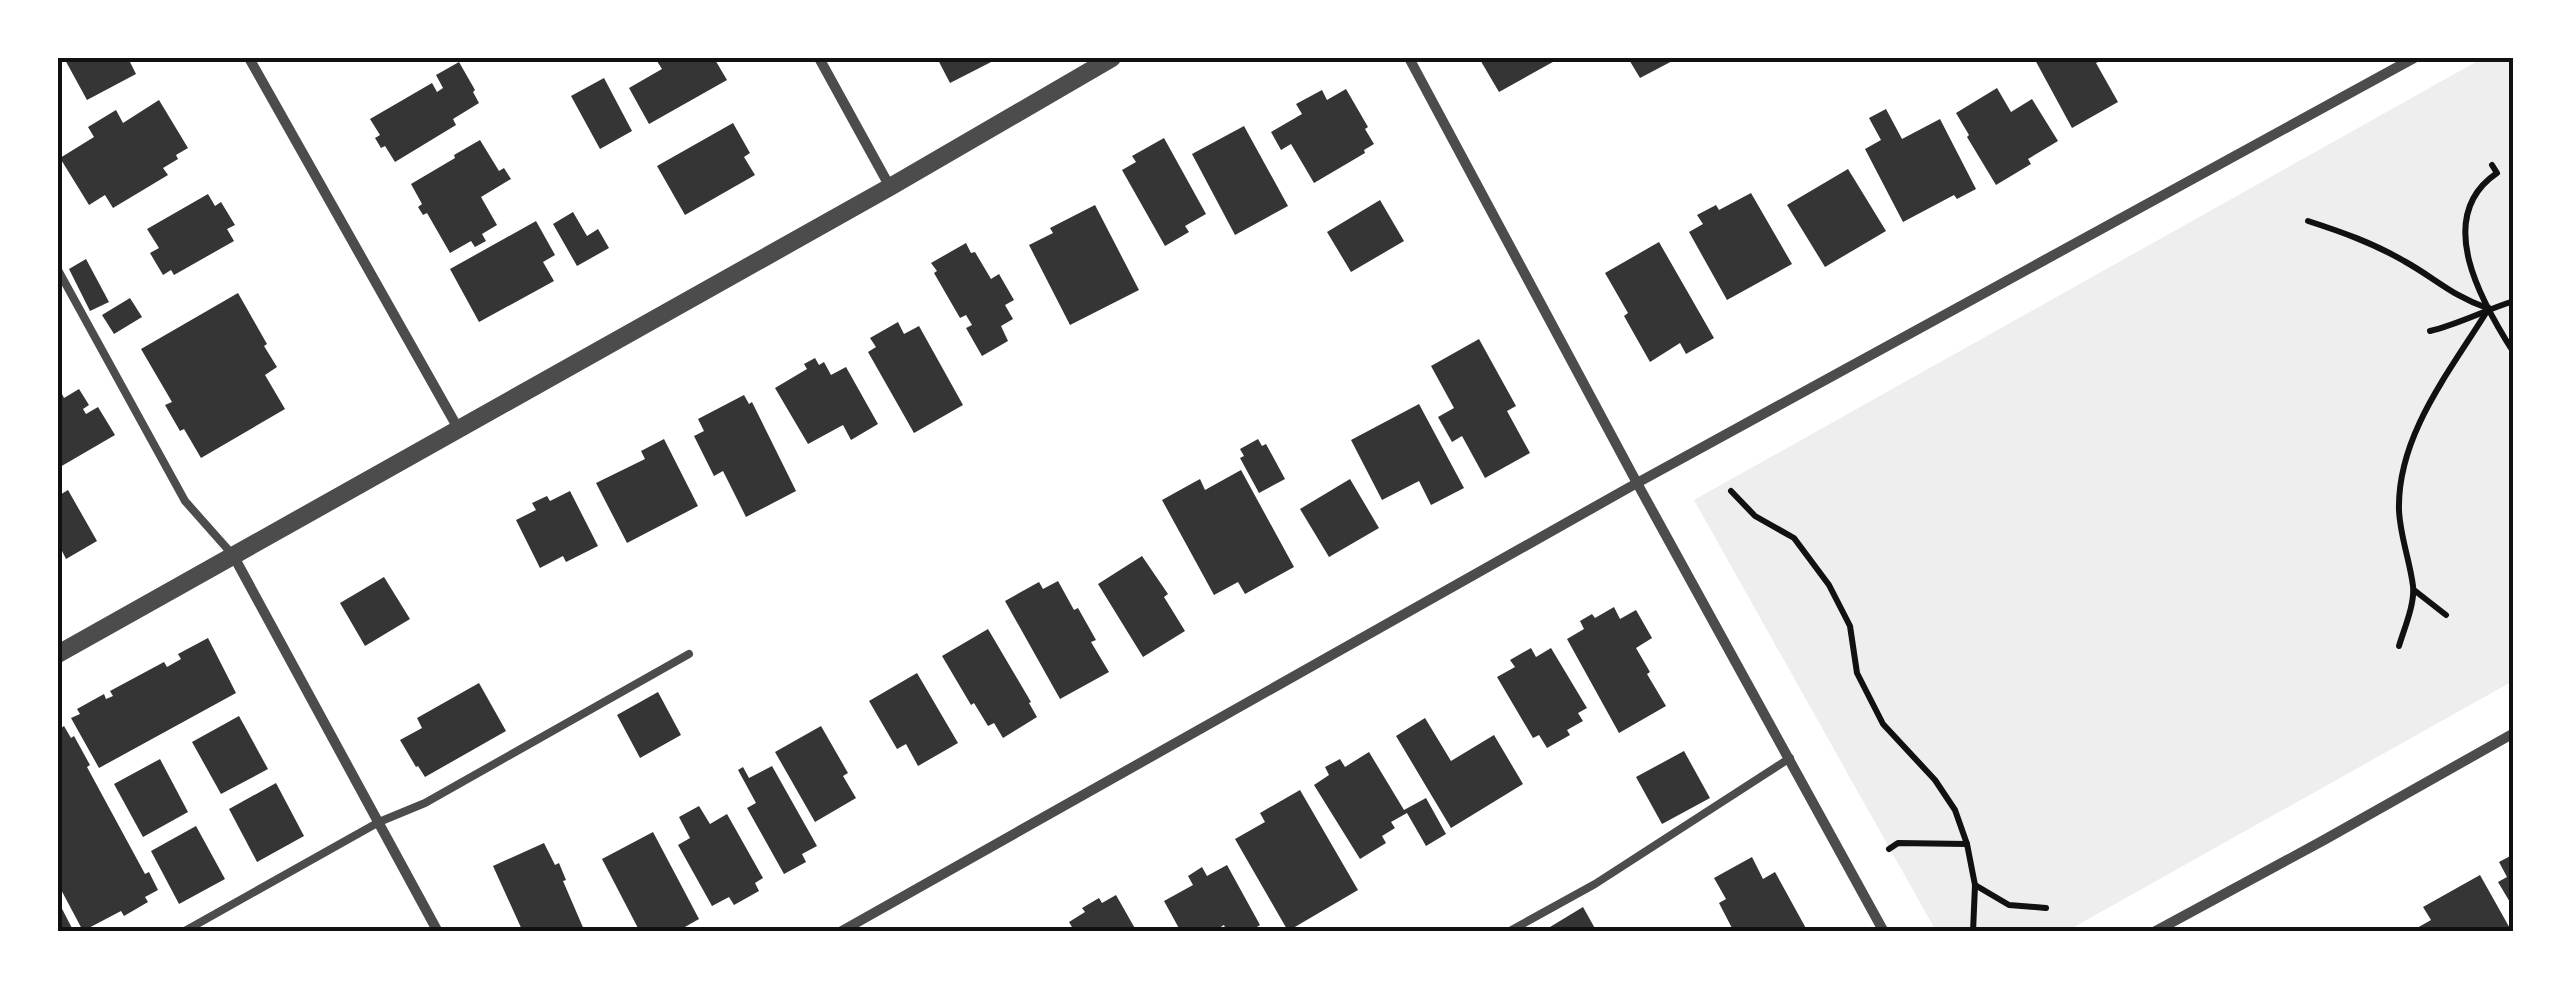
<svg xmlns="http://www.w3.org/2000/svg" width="2571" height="989" viewBox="0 0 2571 989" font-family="Commissioner,sans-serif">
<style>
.green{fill:#eee}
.building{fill:#353535}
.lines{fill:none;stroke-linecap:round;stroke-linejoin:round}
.path{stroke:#111;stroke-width:6}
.service{stroke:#4c4c4c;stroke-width:8}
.minor{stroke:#4c4c4c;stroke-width:10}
.tertiary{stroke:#4c4c4c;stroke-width:18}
.neatline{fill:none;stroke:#111;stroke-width:4}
</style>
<rect width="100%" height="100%" fill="#fff"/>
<!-- green -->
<polygon class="green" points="2483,58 2513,58 2513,681 2067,931 1936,931 1694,500"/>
<!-- building -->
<g class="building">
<polygon points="64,58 128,58 136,74 87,100"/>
<polygon points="655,58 714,58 727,80 649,124 629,88 662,69"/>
<polygon points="937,58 999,58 950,83"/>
<polygon points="1479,58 1560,58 1499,92"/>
<polygon points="1628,58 1678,58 1640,78"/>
<polygon points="2034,58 2106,58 2096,63 2118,102 2072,128"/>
<polygon points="459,62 475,90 473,92 479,103 453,119 456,125 395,162 385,146 381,148 375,138 380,135 370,119 432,83 437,92 443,88 436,75"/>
<polygon points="604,78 632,131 600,149 571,96"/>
<polygon points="1997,88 2011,112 2032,99 2058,141 2028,159 2031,164 1996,185 1967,137 1969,135 1956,113"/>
<polygon points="1346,89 1368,127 1365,129 1374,144 1364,150 1365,153 1314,183 1291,144 1281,150 1271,132 1302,114 1296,104 1322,90 1327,100"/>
<polygon points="159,100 188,148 176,155 178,159 163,168 168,175 113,208 105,195 89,205 60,158 94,137 88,127 116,110 123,123"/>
<polygon points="1886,109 1902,139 1940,119 1976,189 1957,199 1954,195 1903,222 1865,149 1881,140 1869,118"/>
<polygon points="733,123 750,153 744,157 755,175 685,215 657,166"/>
<polygon points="1244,126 1288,206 1235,235 1192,154"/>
<polygon points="1164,138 1206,214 1185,226 1189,232 1165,246 1122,170 1136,162 1132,156"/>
<polygon points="480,140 499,171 504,168 511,179 481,197 497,225 482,234 486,241 475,247 471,241 450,253 427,213 423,215 418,207 422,204 411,184 455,158 454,155"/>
<polygon points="1848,169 1886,231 1825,267 1787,205"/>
<polygon points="1751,193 1792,264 1727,300 1689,232 1703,224 1697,215 1716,205 1719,210"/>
<polygon points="208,194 215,206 221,202 235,225 227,229 234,241 174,275 171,270 163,275 150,253 159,248 147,229"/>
<polygon points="1380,200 1404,241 1351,272 1327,232"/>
<polygon points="1095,205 1139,290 1070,325 1029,245 1053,233 1050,228"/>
<polygon points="573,212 587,236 598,229 609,248 577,266 553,224"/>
<polygon points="536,221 555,255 543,262 554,281 479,322 450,269"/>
<polygon points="1659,242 1714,338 1686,354 1680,343 1650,362 1624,316 1628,313 1605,273"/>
<polygon points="966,243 971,253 975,252 991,279 999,274 1014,300 1005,305 1013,319 1001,326 1008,341 982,356 966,328 972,325 966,315 960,318 934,273 937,271 931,263"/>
<polygon points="86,259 109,302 90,311 69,269"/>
<polygon points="238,293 267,344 264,346 277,367 265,375 285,409 201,458 184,429 180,431 165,405 172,402 141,349"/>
<polygon points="130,298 142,317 114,334 102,315"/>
<polygon points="898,322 904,334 919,326 963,405 914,433 868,352 876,347 870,338"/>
<polygon points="1479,339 1516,406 1507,411 1530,453 1485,478 1462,436 1452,442 1438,417 1454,408 1431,366"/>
<polygon points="815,358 819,365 824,362 831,375 846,367 878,424 851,440 843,425 808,444 775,388 807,369 804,364"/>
<polygon points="58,386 64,398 79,389 89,405 83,409 86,414 98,407 115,435 60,467 58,463"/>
<polygon points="744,395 749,404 752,402 796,491 746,517 723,471 714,476 694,436 704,431 698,419"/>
<polygon points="1419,404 1464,488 1431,505 1419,481 1382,500 1351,440"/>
<polygon points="664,439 698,506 627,543 596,483 645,459 641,451"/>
<polygon points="1258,439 1262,446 1266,444 1285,479 1259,493 1240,458 1244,456 1240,449"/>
<polygon points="1241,470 1294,567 1245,594 1238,582 1214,595 1162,500 1200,479 1205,490"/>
<polygon points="1350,479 1379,528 1329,557 1300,509"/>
<polygon points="68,490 97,541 66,559 62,551 58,554 58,496"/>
<polygon points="570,491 598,546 566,562 563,556 540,568 516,520 536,510 532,503 547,496 550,501"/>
<polygon points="1142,556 1168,594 1164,597 1185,631 1143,657 1098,584"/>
<polygon points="384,577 410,619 365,646 340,603"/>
<polygon points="1058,581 1074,610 1078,608 1096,640 1091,642 1109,672 1060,699 1005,601 1039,582 1043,589"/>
<polygon points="1614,607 1620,619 1636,610 1652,638 1636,648 1650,672 1647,674 1666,706 1619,733 1567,639 1584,629 1580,621 1592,614 1595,618"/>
<polygon points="988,629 1031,702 1029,703 1037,717 1003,738 994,723 988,726 974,703 971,705 942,656"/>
<polygon points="208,638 236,693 99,768 71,718 80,714 77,709 104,694 106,699 113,696 110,691 164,662 167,667 181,659 178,654"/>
<polygon points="1531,648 1536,657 1551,648 1587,708 1578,713 1583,721 1567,730 1570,735 1547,748 1539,735 1533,738 1497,677 1515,667 1510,660"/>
<polygon points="917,673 958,743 918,766 906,744 897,749 869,701"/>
<polygon points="479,683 506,731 425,777 418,766 416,767 400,740 422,728 417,718"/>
<polygon points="658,692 681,735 640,758 617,715"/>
<polygon points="239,716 268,769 221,794 192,742"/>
<polygon points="1425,718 1451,761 1494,735 1523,784 1451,828 1396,736"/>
<polygon points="64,726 71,738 74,736 90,765 87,767 145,874 149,872 158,890 145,897 148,902 124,916 121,911 83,931 58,884 58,730"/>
<polygon points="821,726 848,773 843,776 856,798 815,822 775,752"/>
<polygon points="1684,751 1710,798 1662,824 1636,777"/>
<polygon points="1369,752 1404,810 1426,798 1446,834 1426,846 1407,813 1391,822 1395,828 1382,836 1386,843 1360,859 1314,785 1329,775 1325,767 1340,759 1345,767"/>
<polygon points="160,759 188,812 143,837 114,784"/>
<polygon points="772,766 817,846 802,854 806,862 784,874 747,808 756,803 738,770 743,767 749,778"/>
<polygon points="276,783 304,836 257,862 229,809"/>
<polygon points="1300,790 1358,890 1288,931 1235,839 1265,822 1260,813"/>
<polygon points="699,806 710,824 727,814 763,878 755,883 759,891 734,905 729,897 712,906 678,845 690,838 679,817"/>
<polygon points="196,826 225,879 179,904 151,851"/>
<polygon points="653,832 699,919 676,932 640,932 602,859"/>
<polygon points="544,843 555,865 559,863 566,880 563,881 585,932 523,932 493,866"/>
<polygon points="2514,854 2514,909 2498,882 2507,877 2499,862"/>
<polygon points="1752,857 1763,879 1775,872 1808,932 1734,932 1719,903 1726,899 1714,878"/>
<polygon points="1227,865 1260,925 1249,932 1227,932 1224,925 1212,932 1181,932 1164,901 1193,885 1188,876 1202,867 1207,876"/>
<polygon points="2480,875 2512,932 2410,932 2431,920 2423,907"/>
<polygon points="1116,895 1137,932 1075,932 1069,922 1085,912 1082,908 1099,898 1102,903"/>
<polygon points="58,901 74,932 58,932"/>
<polygon points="1583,907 1597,932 1552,932 1550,927"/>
</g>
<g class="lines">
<!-- path -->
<g class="path">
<path d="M2492,165l5,8c-65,44 -15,130 17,180"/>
<path d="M2308,221c34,11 65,22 96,40 31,17 48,35 83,47"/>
<path d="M2430,331c29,-7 55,-21 84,-30"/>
<polyline points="1731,491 1755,516 1794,538 1829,585 1850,626 1857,673 1883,724 1935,780 1955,810 1967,844 1975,885 1973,932"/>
<polyline points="2414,590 2446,615"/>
<path d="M2399,646c5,-17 16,-42 14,-60 -3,-25 -13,-50 -14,-76 -2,-75 52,-140 90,-202"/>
<polyline points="1889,849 1898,843 1967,844"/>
<polyline points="1975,885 2009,905 2046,908"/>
</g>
<!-- service -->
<g class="service">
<polyline points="58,270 185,501 232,554"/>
<polyline points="183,932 379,822 425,803 689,654"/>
<polyline points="1508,932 1595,884 1790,758"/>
</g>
<!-- minor -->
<g class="minor">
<polyline points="249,58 459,430"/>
<polyline points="819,58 890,187"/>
<polyline points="1409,58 1637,483 1884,932"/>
<polyline points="233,555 438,932"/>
<polyline points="840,932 1637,483 2414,58"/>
<polyline points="2154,932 2324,840 2514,733"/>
</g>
<!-- tertiary -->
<polyline class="tertiary" points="58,654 890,187 1112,58"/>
</g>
<!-- border -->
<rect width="2571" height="989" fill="none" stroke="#ffffff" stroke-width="120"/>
<rect x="60" y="60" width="2451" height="869" class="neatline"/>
</svg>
